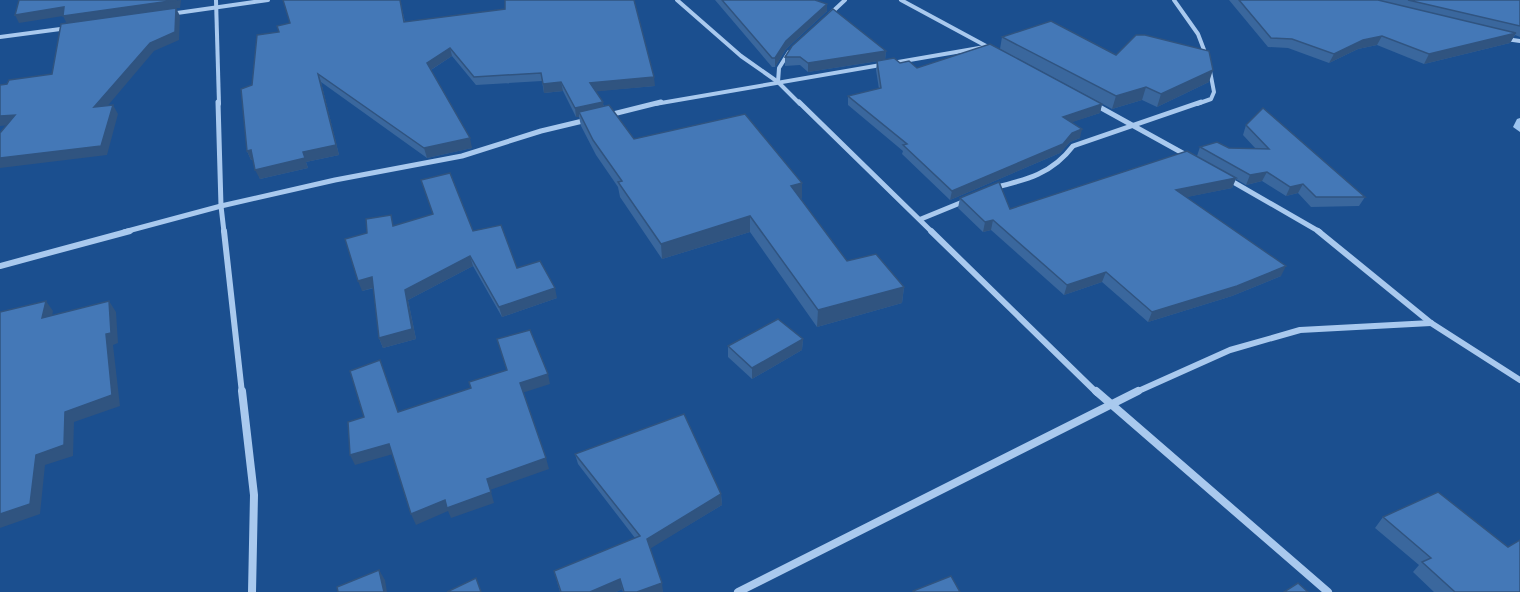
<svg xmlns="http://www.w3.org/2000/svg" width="1520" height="592" viewBox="0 0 1520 592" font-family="Arial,sans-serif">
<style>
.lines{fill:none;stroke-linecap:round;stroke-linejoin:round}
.stream{fill:#9cc4f0;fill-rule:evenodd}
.minor-far3{stroke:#a9c9ee;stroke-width:4}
.minor-far2{stroke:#a9c9ee;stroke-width:5}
.minor-far1{stroke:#a9c9ee;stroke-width:6}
.minor{stroke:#a9c9ee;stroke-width:8}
.wall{fill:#3a679d}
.shaded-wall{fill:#305480}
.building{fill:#4478b7;stroke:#305480;stroke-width:1.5}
</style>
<rect width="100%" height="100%" fill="#1b4f8f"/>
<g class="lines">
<!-- stream -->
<polygon class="stream" points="1520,118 1520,132 1513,127 1517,119"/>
<!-- minor-far3 -->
<g class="minor-far3">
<polyline points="216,0 219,104"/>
<polyline points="677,0 741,56 778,82 800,104"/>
<polyline points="901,0 988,47"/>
<polyline points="1174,0 1198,34 1206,55"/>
<polyline points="170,14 268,0"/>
<polyline points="830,14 845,0"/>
<polyline points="0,37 68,28"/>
<polyline points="1506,39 1520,41"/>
<polyline points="778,82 779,68 789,52"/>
<polyline points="655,104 985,47"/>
<polyline points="1197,104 1211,99 1214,92 1210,71"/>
</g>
<!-- minor-far2 -->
<g class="minor-far2">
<polyline points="218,102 221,206 224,232"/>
<polyline points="799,102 932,232"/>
<polyline points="1094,104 1188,156"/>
<polyline points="609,115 661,102"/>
<polyline points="1228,179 1320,232"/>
<path d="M993,188c33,-8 59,-14 80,-42l128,-44"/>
<polyline points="921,219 965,201"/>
<polyline points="124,232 221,206 335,180 462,156 541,131 587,120"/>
</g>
<!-- minor-far1 -->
<g class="minor-far1">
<polyline points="224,231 242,393"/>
<polyline points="931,231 1097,393"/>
<polyline points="1318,231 1431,323 1520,380"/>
<polyline points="0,266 130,231"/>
<polyline points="1134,393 1230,350 1300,330 1431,323"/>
</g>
<!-- minor -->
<g class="minor">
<polyline points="242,391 254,495 252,592"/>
<polyline points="1096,391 1328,592"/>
<polyline points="738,592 1138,391"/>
</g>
</g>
<!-- wall -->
<g class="wall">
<polygon points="400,0 405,22 655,86 596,91 604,106 634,139 802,198 800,199 847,261 904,287 902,303 817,327 750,232 662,259 620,197 618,187 596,155 581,126 579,117 576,117 563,91 544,93 542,81 476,85 452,56 431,70 472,148 427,158 321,82 339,155 306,162 308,168 260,179 253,160 251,160 247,151 252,85 279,32"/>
<polygon points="715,0 815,0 827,4 827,11 786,49 775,67 772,67"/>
<polygon points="1229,0 1520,0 1520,37 1515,35 1510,43 1424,64 1377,45 1358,49 1329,63 1288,48 1268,47"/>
<polygon points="1002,37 1116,55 1209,82 1157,107 1142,100 1112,109 1000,49"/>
<polygon points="886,51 885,60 808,72 800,65 785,66 785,57"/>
<polygon points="877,61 900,63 917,68 1102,104 1100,113 1071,122 1080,138 1070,142 1060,153 950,200 902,154 903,151 848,105 848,96 879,89 876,70"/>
<polygon points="1246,125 1365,197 1359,206 1311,207 1298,193 1286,196 1262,181 1246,185 1236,179 1232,188 1186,197 1281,276 1232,296 1148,322 1102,282 1064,295 991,230 983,232 958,208 960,198 1010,209 1197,156 1200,147 1256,149 1243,135"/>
<polygon points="394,225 473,231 517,268 557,298 502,317 473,266 408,300 416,339 383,348 379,338 374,288 362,291"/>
<polygon points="803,339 802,350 752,379 728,357 728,346"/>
<polygon points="575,454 721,494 722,505 650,548 663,592 623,592 622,589 616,592 560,592 554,571 635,538 578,464"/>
<polygon points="1383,517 1508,547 1520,592 1434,592 1413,572 1419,565 1375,528"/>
</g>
<!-- shaded-wall -->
<g class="shaded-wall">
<polygon points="181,0 180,8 176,8 180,16 179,40 154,51 99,116 94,107 67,24 63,16 19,23 15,15 64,7"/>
<polygon points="827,4 827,11 786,49 775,67 775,58 786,41"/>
<polygon points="1516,33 1510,43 1424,64 1429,54"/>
<polygon points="1382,36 1377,45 1358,49 1329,63 1334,54 1363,40"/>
<polygon points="450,48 452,56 429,71 427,63"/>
<polygon points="886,51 885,60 808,72 808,63"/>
<polygon points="1213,70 1209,82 1157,107 1161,94"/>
<polygon points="318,74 321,82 339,155 306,162 308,168 260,179 255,170 303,152"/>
<polygon points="654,77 655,86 591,92 590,83"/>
<polygon points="561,82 563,91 544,93 543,84"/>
<polygon points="1146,87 1142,100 1112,109 1116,96"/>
<polygon points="603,102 604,111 579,112 579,117 576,117 575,108"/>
<polygon points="1102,104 1100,113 1061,126 1063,117"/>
<polygon points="113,105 118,114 107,155 0,168 0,158"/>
<polygon points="15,115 21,124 0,126 0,116"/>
<polygon points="1082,129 1080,138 1070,142 1060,153 950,200 952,191 1072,133"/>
<polygon points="470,138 472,148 427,158 424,148"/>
<polygon points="251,150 255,159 251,160 247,151"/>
<polygon points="1267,172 1262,181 1246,185 1250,175"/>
<polygon points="1236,178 1232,188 1173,200 1176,190"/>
<polygon points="802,183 802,198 790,201 791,186"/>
<polygon points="1303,184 1298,193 1286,196 1290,187"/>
<polygon points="750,216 750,232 662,259 661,244"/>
<polygon points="993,220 991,230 983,232 985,222"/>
<polygon points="470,256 473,266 408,300 416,339 383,348 379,338 405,290"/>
<polygon points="1286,266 1281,276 1232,296 1148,322 1152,312"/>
<polygon points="1106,272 1102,282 1064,295 1067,285"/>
<polygon points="372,277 376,287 362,291 358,281"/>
<polygon points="904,287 902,303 817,327 818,310"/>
<polygon points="555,288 557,298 502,317 499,307"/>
<polygon points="46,301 53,311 50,329 42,318"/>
<polygon points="109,301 116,312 118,343 113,345 120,406 74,422 73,456 45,465 40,514 0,528 0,514 36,455 65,412"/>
<polygon points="803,339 802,350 752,379 752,368"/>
<polygon points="548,374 550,384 522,393 520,383"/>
<polygon points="389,444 393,454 355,465 350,455"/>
<polygon points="546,458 549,469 490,490 487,479"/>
<polygon points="491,492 494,503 451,518 448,511 416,525 411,514 445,500"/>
<polygon points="721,494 722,505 648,550 647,539"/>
<polygon points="379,570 385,580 387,592 384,592"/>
<polygon points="620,579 622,589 616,592 590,592"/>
<polygon points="662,583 663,592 637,592"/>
</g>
<!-- building -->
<g class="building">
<polygon points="19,0 177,0 63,16 64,7 15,15"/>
<polygon points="283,0 400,0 404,22 505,9 505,0 634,0 654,77 590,83 603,102 575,108 561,82 543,84 541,73 474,77 450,48 427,63 470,138 424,148 318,74 336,145 303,152 305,158 255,170 251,150 247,151 241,89 252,85 257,35 279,32 277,26 290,23"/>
<polygon points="722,0 815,0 827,4 786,41 775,58 772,58"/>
<polygon points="1239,0 1378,0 1516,33 1429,54 1382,36 1363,40 1334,54 1292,39 1271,38"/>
<polygon points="1408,0 1520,0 1520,26"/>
<polygon points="176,8 175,32 150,43 94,107 113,105 101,146 0,158 0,133 15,115 0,116 0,85 7,84 9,80 52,74 61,24"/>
<polygon points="833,9 886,51 808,63 800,57 785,57 792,46"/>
<polygon points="1051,21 1116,55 1136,35 1145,35 1209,51 1213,70 1161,94 1146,87 1116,96 1002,37"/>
<polygon points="990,44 1102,104 1063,117 1082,129 1072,133 1063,144 952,191 903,145 907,144 848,96 881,88 877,61 894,58 900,63 909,61 917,68"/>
<polygon points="609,105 634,139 745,114 802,183 791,186 847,261 876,254 904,287 818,310 750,216 661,244 618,182 622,181 593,140 579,112"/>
<polygon points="1263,108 1365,197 1316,197 1303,184 1290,187 1267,172 1250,175 1200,147 1217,142 1229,148 1269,149 1246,125"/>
<polygon points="1187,151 1236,178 1176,190 1286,266 1237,286 1152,312 1106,272 1067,285 993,220 985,222 960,198 999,182 1010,209"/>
<polygon points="450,173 473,231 501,225 517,268 540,261 555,288 499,307 470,256 405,290 412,329 379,338 372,277 358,281 345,239 367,233 366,219 391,215 393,226 433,214 421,180"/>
<polygon points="46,301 42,318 109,301 111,333 106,334 112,395 65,412 64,445 36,455 30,504 0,514 0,312"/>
<polygon points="778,319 803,339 752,368 728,346"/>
<polygon points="530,330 548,374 520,383 546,458 487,479 491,492 447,508 445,500 411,514 389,444 350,455 348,422 364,417 350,371 380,360 398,412 471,388 469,382 507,370 497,339"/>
<polygon points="684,414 721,494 647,539 662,583 637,592 624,592 620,579 590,592 561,592 554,571 640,536 575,454"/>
<polygon points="1438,492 1508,547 1520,540 1520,592 1455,592 1422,562 1431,558 1383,517"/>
<polygon points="379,570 384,592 338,592 337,587"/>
<polygon points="951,576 960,592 913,592 913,591"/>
<polygon points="476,578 481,592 447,592"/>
<polygon points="1298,583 1308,592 1284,592"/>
</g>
</svg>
